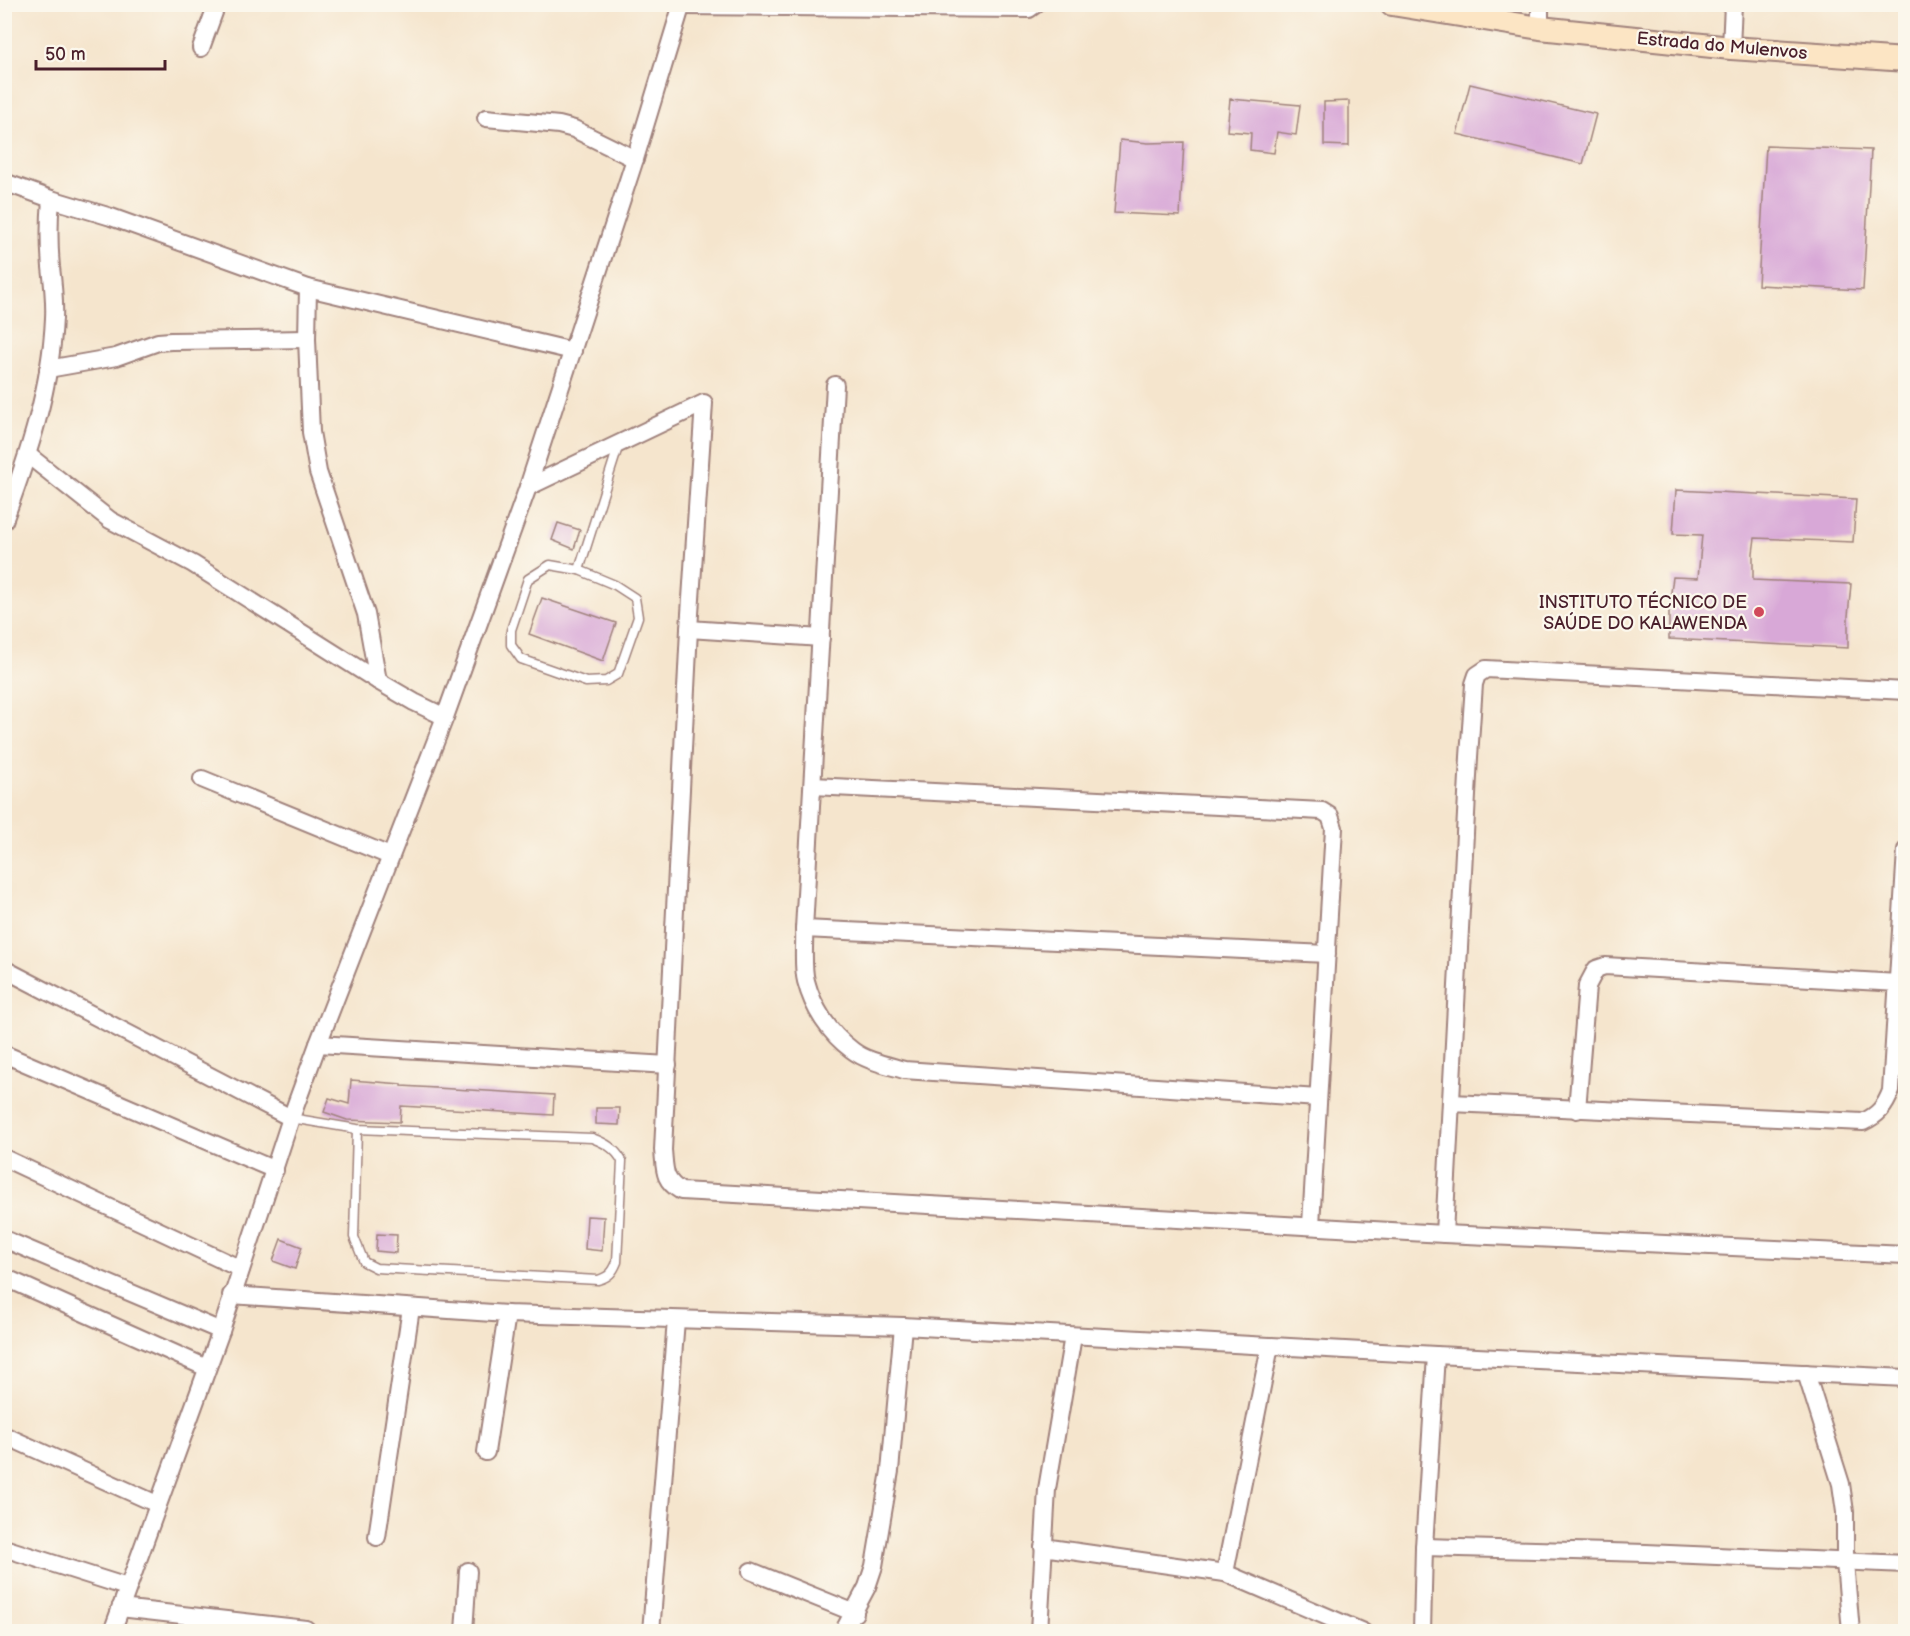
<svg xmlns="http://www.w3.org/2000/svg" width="1910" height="1636" viewBox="0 0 1910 1636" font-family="'Balsamiq Sans',sans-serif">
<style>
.building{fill:#d8a8d7}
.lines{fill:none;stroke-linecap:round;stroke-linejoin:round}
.lane-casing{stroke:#a0827c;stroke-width:11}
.street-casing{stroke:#a0827c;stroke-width:20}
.secondary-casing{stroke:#a0827c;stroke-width:26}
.lane{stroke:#fff;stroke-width:8}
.street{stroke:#fff;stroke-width:16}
.secondary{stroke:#fce5c4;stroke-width:22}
.poi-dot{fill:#d1495b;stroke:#fbf7ec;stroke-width:2}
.labels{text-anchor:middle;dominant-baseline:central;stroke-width:4.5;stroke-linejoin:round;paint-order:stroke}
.street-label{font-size:18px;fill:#4a1f2b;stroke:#fbf7ec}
.poi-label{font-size:18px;fill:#4a1f2b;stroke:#fbf7ec;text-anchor:end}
</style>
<rect width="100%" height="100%" fill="#fbf7ec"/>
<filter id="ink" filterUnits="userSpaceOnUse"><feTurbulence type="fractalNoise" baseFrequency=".0167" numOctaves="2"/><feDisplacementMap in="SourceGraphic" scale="12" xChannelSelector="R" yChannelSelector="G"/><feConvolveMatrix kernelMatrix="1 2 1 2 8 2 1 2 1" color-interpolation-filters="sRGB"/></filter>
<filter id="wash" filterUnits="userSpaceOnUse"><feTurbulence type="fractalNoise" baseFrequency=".008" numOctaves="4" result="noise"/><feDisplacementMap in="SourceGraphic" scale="24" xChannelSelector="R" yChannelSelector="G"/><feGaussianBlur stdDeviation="1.35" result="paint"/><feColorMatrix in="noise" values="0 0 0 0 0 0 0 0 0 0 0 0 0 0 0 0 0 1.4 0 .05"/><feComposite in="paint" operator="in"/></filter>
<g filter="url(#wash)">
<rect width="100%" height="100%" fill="#f5e5cd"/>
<g id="blocks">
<!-- building -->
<g class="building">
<polygon points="1470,84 1596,114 1583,164 1457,134"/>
<polygon points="1230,99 1300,105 1296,135 1277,132 1274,153 1250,150 1251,133 1227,131"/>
<polygon points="1349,101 1349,146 1324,145 1324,102"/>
<polygon points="1120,140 1148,143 1184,142 1180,216 1114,213"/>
<polygon points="1766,146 1871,150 1863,290 1758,285"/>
<polygon points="1676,490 1856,499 1853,542 1755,538 1753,553 1753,580 1851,584 1848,616 1848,648 1669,639 1669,608 1673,577 1698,578 1702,535 1673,534"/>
<polygon points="558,523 580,530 574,549 552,540"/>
<polygon points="542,598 616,623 603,661 529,634"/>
<polygon points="351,1080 402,1084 402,1086 554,1095 553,1115 401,1106 400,1122 347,1120 324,1112 329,1098 349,1104"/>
<polygon points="596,1108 620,1108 619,1125 596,1124"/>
<polygon points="587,1216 604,1217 602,1251 585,1249"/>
<polygon points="377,1234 397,1235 396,1253 376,1251"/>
<polygon points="281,1239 302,1247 295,1269 273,1261"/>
</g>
</g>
</g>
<g filter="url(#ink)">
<use href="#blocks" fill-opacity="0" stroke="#a0827c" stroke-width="1.5"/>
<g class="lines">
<!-- lane casing -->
<g class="lane-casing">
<g id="lane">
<polygon points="550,565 579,570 615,585 635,598 638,617 618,674 606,681 586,682 521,659 511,645 511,630 528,579"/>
<polyline points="579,570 619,444"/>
<path d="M291,1118l66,11 235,9c13,5 23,10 30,23l-5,101c-4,10 -8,15 -19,18l-222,-12 -12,-6 -10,-25 3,-108"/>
</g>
</g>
<!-- street casing -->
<g class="street-casing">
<g id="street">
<polyline points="682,6 1029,9 1036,4"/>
<polyline points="1540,28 1540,4"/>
<polyline points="201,48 217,4"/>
<polyline points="1731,48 1733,4"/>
<polyline points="486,118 559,125 574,129 635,159"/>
<polyline points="4,182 51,199 111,217 308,288 573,351"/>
<polyline points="308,288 307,339 311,432 318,472 366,614 378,681"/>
<polyline points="48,369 116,357 158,342 171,341 307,339"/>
<path d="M835,385l-31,544c1,16 -2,36 2,52 7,27 23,52 46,69 14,11 35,15 52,20l414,28"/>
<polyline points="28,455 110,520 193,564 378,681 414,702 445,717"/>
<path d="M528,487l176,-84 -15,226 -26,521c2,20 0,30 18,41l763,43 462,21"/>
<path d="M4,521c24,-65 47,-133 50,-203 1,-17 -1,-34 -3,-51 -2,-22 -2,-45 0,-68"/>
<polyline points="689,629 821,638"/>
<polyline points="202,779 390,856"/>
<polyline points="813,786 1322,811 1330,816 1334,828 1311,1225"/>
<polyline points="804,929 1327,954"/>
<polyline points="4,969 291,1118"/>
<polyline points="318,1044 668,1065"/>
<polyline points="4,1054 275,1170"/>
<path d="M1451,1103l412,19c15,-7 22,-15 28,-31l15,-241"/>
<polyline points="1577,1110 1587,986 1596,969 1605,966 1898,983"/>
<polyline points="4,1158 241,1269"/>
<polyline points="1444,1234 1469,757 1474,684 1477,675 1486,669 1906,691"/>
<polyline points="4,1239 221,1331"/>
<polyline points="4,1277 207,1368"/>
<polyline points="231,1295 507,1314 903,1326 1436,1355 1906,1378"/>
<polyline points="1806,1373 1841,1484 1845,1512 1845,1562 1851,1632"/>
<polyline points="8,1437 157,1504"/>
<polyline points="486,1452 507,1314"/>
<polyline points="377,1537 411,1308"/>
<polyline points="1043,1547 1225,1573 1363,1632"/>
<polyline points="1424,1547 1646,1553 1906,1564"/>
<polyline points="4,1548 127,1587"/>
<polyline points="751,1571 855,1613"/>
<polyline points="1225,1573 1270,1346"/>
<polyline points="120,1608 306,1629"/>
<polyline points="112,1632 221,1331 291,1118 318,1044 445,717 528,487 635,159 682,4"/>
<polyline points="464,1632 468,1571"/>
<polyline points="651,1632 676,1320"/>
<polyline points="843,1632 867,1587 874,1566 890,1471 903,1326"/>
<polyline points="1039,1632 1047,1489 1073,1336"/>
<polyline points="1422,1632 1424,1547 1436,1355"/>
</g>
</g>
<!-- secondary casing -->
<g class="secondary-casing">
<polyline id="secondary" points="1392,4 1540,28 1731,48 1906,60"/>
</g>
<!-- lane -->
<use href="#lane" class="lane"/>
<!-- street -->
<use href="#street" class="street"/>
<!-- secondary -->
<use href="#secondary" class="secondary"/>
</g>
</g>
<!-- markers -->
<circle class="poi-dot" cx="1759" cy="612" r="6"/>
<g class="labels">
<!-- street labels -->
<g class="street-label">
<text transform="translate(1722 46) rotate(5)">Estrada do Mulenvos</text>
</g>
<!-- poi labels -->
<g class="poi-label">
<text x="1747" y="602">INSTITUTO TÉCNICO DE<tspan x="1747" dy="21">SAÚDE DO KALAWENDA</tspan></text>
</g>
</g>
<!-- margin -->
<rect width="1910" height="1636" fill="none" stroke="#fbf7ec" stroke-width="24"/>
<!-- scale -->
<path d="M36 60v9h129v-9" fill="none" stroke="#4a1f2b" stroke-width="3"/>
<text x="45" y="60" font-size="18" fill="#4a1f2b" stroke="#fbf7ec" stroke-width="4.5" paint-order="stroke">50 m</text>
</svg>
